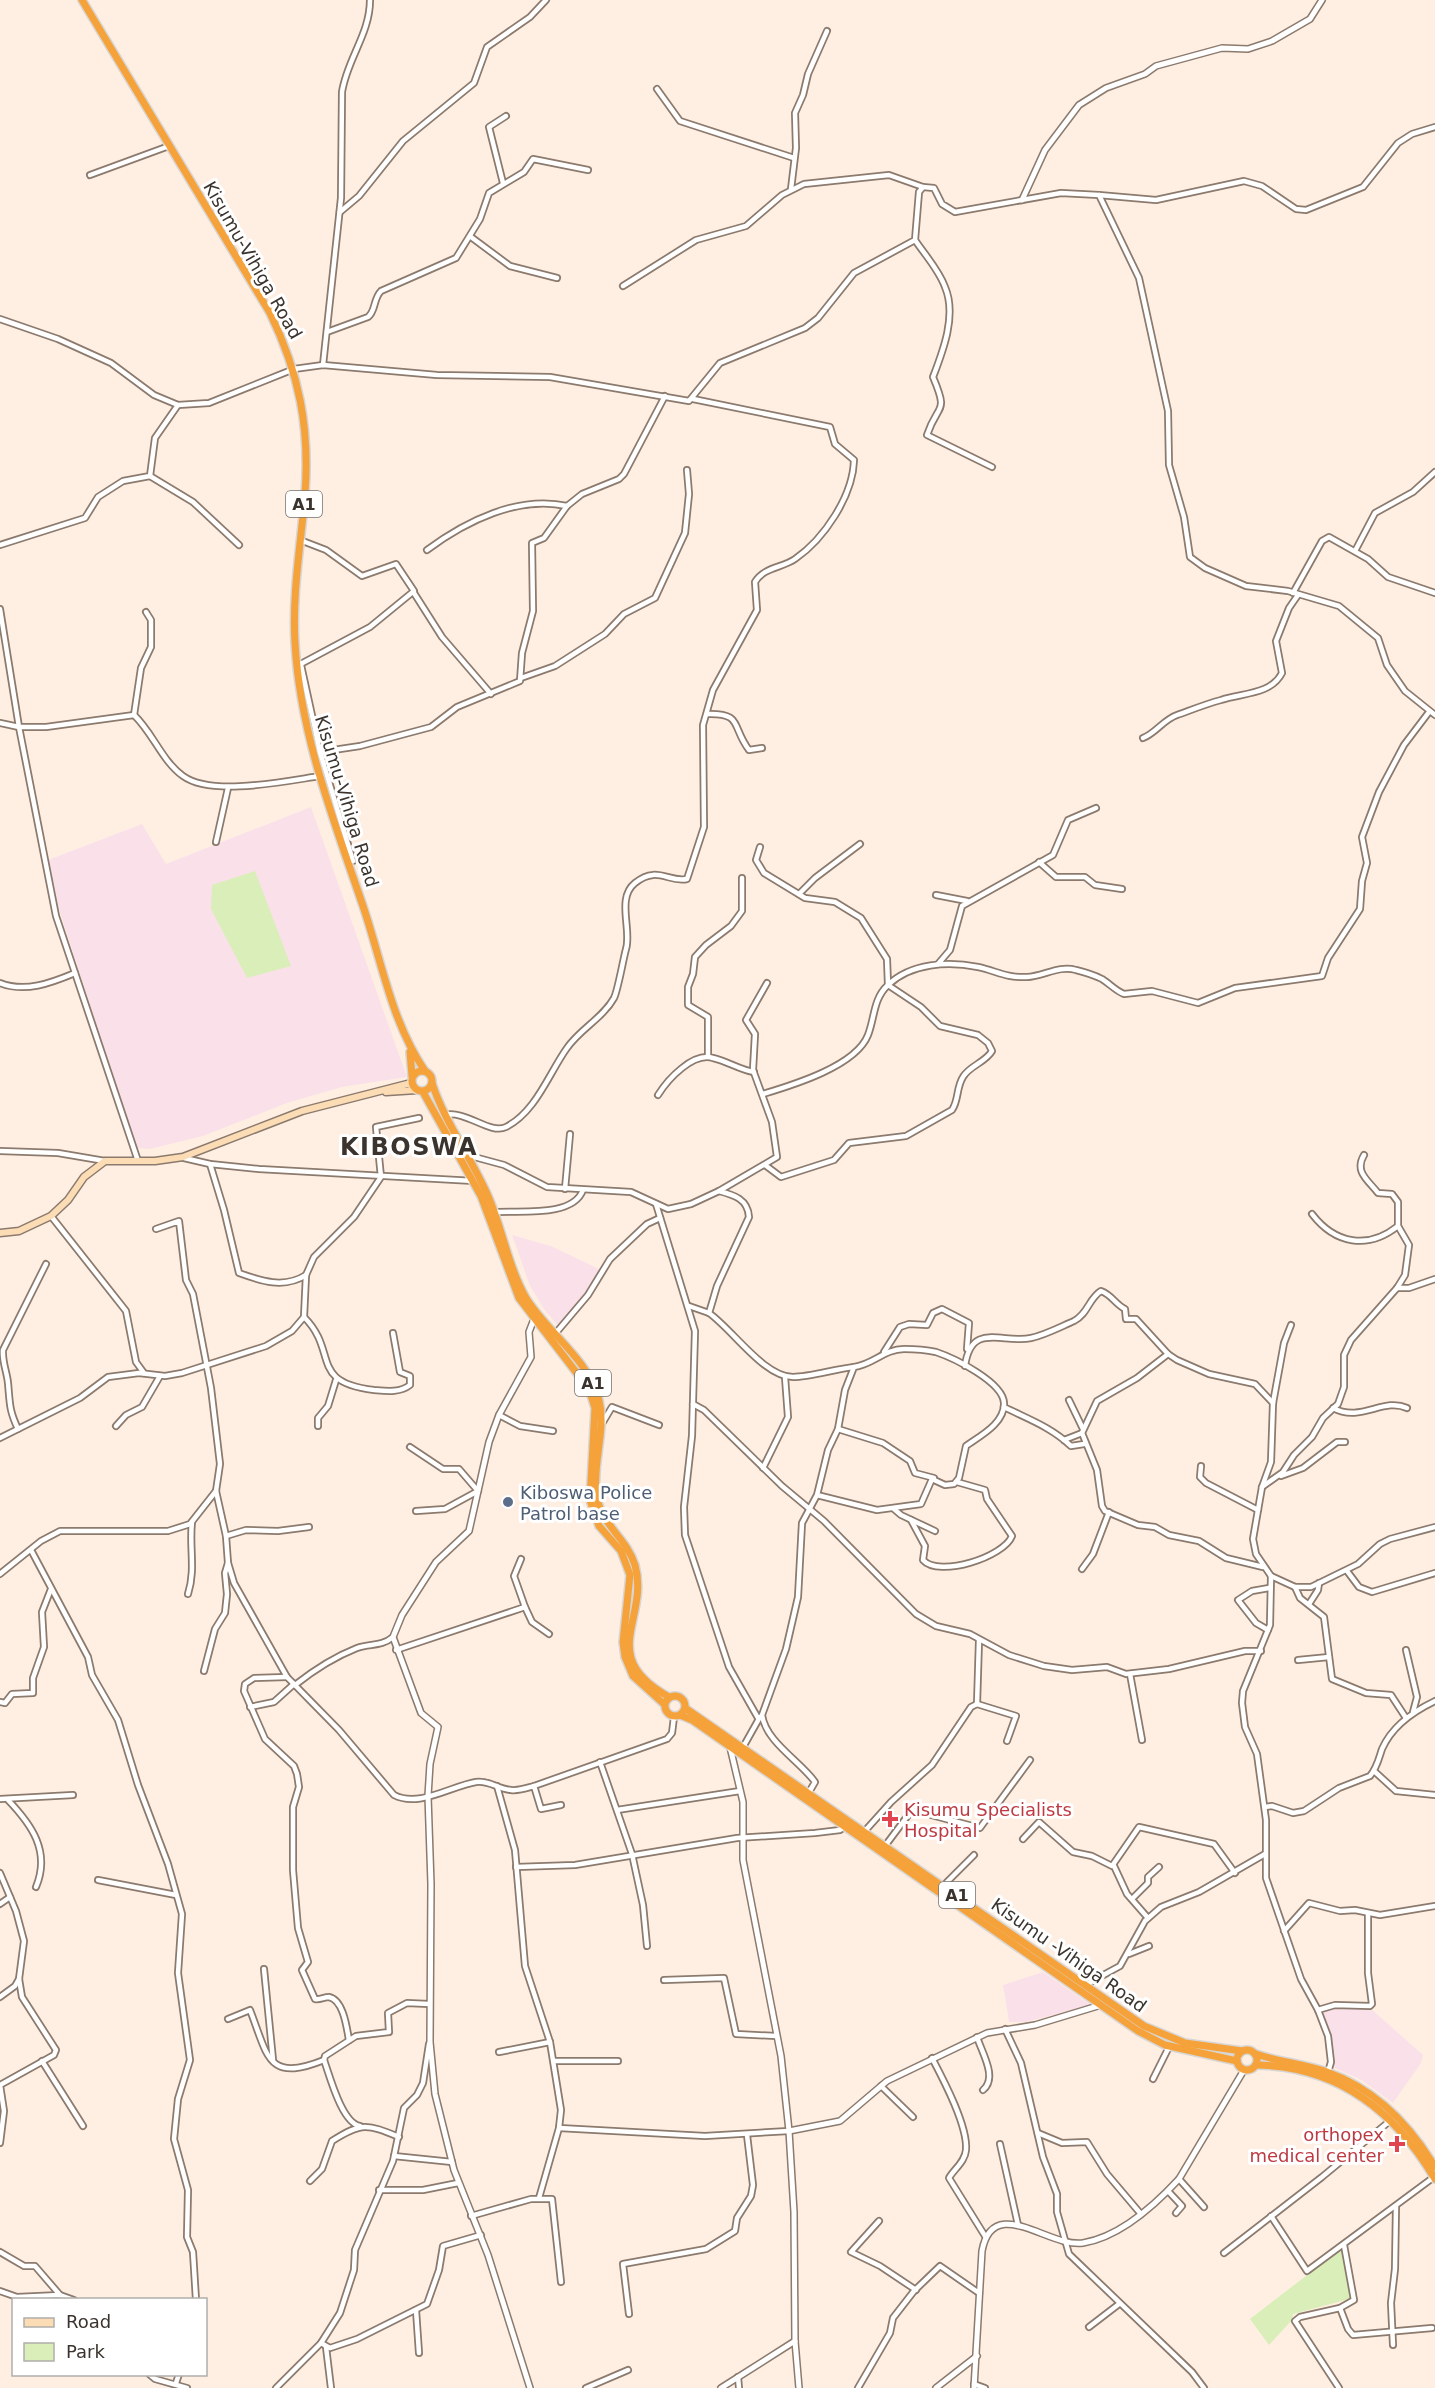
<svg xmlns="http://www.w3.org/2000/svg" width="1435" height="2388" viewBox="0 0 1435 2388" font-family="'DejaVu Sans',sans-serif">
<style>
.education{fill:#fae1e9}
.green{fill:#d9eeb8}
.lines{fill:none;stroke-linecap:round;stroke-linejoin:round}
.minor-casing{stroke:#8b7a6d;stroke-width:8}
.tertiary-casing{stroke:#8b7a6d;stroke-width:8}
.secondary-casing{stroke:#8b7a6d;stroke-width:9}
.trunk-casing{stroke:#d8d6d5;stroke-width:10}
.minor{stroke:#fff;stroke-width:4.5}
.tertiary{stroke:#fff;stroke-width:5}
.secondary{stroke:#fbdcb5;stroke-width:6}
.trunk{stroke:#f6a23a;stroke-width:7}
.service-dot{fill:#5c6f8a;stroke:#fff;stroke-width:2}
.health-dot{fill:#e0444e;stroke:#fff;stroke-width:2}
.labels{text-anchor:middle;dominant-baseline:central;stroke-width:6;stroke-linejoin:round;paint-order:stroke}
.shield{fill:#fff;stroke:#76716d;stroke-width:1.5}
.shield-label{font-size:16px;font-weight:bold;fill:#3b342e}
.street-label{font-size:18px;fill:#3b342e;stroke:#fff}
.service-label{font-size:18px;fill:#4e5e75;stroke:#fff;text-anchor:start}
.health-label{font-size:18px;fill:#be3a42;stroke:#fff;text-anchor:start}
.district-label{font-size:24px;font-weight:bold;letter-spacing:1.5px;fill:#3b342e;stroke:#fff}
</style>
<rect width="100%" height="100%" fill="#ffefe3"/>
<!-- education -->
<g class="education">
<polygon points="311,807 407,1077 342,1087 287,1103 203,1136 150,1149 136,1148 57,903 48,860 142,824 166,864"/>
<polygon points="512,1235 551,1246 599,1269 589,1293 560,1328 544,1309 530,1286"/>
<polygon points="1043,1972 1091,2005 1026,2022 1009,2022 1003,1985"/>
<polygon points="1347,2006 1370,2008 1423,2055 1421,2063 1393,2103 1360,2079 1332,2067 1331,2037 1323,2011"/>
</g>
<!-- green -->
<g class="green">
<polygon points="255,871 291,966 247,978 211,909 212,885"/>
<polygon points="1341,2249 1353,2298 1293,2314 1292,2320 1269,2345 1250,2319"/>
</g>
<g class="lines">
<!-- minor casing -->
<g class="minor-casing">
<g id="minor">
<polyline points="657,89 680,121 794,158"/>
<polyline points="90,175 169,146"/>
<polyline points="503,183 489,127 506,116"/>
<polyline points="791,189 796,148 795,113 803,95 808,74 827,31"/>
<polyline points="1099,195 1156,200 1244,181 1262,186 1296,209 1306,210 1363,187 1398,143 1412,134 1435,127"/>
<polyline points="340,212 359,196 403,141 474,83 487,47 530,17 546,0"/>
<polyline points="471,237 510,266 557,278"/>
<path d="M915,240c10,15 24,30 30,47 12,28 -2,64 -12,90 16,38 5,25 -6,58l65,32"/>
<polyline points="623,286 696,240 746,226 782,195 804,184 889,175 923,187"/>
<polyline points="0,319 58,339 111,363 154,395 178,405 209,403 294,369 323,365 437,375 550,377 689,401 720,363 805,328 818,318 854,273 915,240 919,192 923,187 934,188 942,204 955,212 1061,193 1099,195 1139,278 1168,411 1169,465 1184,517 1190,557 1205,568 1246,586 1288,591 1339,606 1378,638 1387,665 1405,691 1435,715"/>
<path d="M327,332l41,-15c8,-6 5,-18 13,-26l75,-33 24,-39 9,-26 35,-21 9,-13 55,11"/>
<path d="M323,365l18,-167 1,-106c5,-33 28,-58 28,-92"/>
<polyline points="150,476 193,502 239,545"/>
<polyline points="0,545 85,518 98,497 123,481 150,476 155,438 178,405"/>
<path d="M427,550c39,-29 92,-55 140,-44"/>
<polyline points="1355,551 1375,513 1413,492 1435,472"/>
<polyline points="414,593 442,637 491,694"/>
<polyline points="1293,593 1322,541 1329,537 1368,559 1388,577 1435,593"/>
<path d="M0,609l19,118h27l88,-12c19,18 28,46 49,61 29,21 103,5 137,0"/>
<polyline points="301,665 320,752 353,861"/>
<polyline points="297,666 370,627 414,591 396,564 362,576 326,550 300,540"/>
<polyline points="521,678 555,666 605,634 624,614 655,598 685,533 689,494 687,470"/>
<path d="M707,714c36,-1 24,12 42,36l13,-2"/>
<polyline points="134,715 141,668 151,647 151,620 146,612"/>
<polyline points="0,723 19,727 56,916 138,1161"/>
<path d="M1143,738c13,-5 20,-18 34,-23 14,-5 29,-11 44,-15 20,-7 50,-5 61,-27l-6,-32 13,-33 9,-13"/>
<polyline points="320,752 360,746 431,727 457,707 520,681 522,653 533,611 532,543 544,538 567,506 582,494 619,479 624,474 665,396"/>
<polyline points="216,842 228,788"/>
<path d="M760,847l-4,13 8,13 41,25 30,4 26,16 26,41 1,26 33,22 19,19 38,9 10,8 4,8c-6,11 -23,15 -29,26 -7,11 -4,23 -11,33l-46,26 -57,7 -15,17 -53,17 -16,-12"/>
<polyline points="1039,862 1056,877 1085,877 1095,885 1122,889"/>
<polyline points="799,894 815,878 860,844"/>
<polyline points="936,895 967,901"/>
<polyline points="938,964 950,950 962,906 1053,855 1068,820 1096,808"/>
<path d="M0,983c25,10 51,0 75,-10"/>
<polyline points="708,1056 708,1017 688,1005 688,987 693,974 695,957 706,945 731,926 742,911 742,878"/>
<path d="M763,1094c30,-9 93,-28 105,-59 7,-18 5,-36 20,-50 23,-22 60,-24 90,-18 19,4 27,11 49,10 17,-1 32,-12 49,-7 8,2 18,5 26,9 8,5 14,12 22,15l28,-3 46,12 37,-15 87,-12 6,-18 32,-49 2,-28 5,-18 -5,-26 17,-45 25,-47 25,-33"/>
<path d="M658,1095c10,-16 35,-43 55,-37 14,3 27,12 41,14"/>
<path d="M445,1115c21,-5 45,20 61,12 30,-15 43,-54 61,-79 13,-19 36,-30 47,-50 4,-8 9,-38 12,-49 6,-19 -10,-51 9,-66 22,-18 34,0 52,-4l17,-52 -1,-102 10,-35 44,-80 -2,-28c9,-15 27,-14 40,-23 29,-20 58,-63 59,-99l-19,-16 -5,-17 -137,-28"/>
<polyline points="0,1151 58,1153 105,1161"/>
<polyline points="467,1155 504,1165 547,1187 631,1192 668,1209 691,1204 719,1191 777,1157 772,1122 753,1070 755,1034 746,1020 767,983"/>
<polyline points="184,1158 210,1164 259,1169 474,1181"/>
<path d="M210,1164l14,46 15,63c22,8 45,16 67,2"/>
<polyline points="565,1189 570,1134"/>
<path d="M719,1191c15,4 29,8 30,26l-32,69 -8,27c24,17 55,64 84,64 17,0 42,-8 61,-10"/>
<polyline points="656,1204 695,1331 692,1436 684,1507 685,1535 729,1667 758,1718"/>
<path d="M495,1212c23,-2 78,6 88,-22"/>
<path d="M1312,1214c23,30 56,36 86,12"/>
<polyline points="51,1216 126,1311 136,1362 144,1373"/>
<path d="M156,1229l23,-8 7,59 7,14 18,94 9,76 -4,27 10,45 2,27 6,20 53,94 52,53 55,65c25,13 57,-9 82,-13 13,-2 22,7 35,8 8,1 16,-2 23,-4l133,-47 5,-6 2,-16"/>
<polyline points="1397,1288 1409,1288 1435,1279"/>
<polyline points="689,1306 709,1313"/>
<path d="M304,1317c35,35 4,65 70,73 12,1 26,3 36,-5v-9l-10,-4 -7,-39"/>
<polyline points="1291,1325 1284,1343 1273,1403 1271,1462 1262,1487 1253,1539 1256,1554 1271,1576 1270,1625 1243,1691 1242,1703 1245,1727 1257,1754 1266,1820 1266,1878 1301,1979 1318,2010 1328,2036 1331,2062 1328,2072"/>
<polyline points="555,1334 588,1295 610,1259 647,1224 660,1218"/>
<polyline points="884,1352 900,1327 909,1324 927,1325 933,1313 942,1309 969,1323 967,1349"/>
<polyline points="1168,1354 1137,1378 1097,1401 1082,1433 1097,1470 1102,1506 1105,1511 1138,1525 1155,1527 1169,1535 1199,1541 1226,1558 1263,1567"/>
<path d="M965,1366c6,-45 38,-22 66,-28 14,-3 29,-11 43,-17 14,-7 15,-23 27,-30 11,4 14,13 24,18l1,10h10l32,35 9,6 32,14 46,10 18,19"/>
<polyline points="1069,1400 1083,1429"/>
<polyline points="693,1404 704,1410 782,1486 824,1521 916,1614 936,1626 970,1634 1009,1655 1044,1666 1072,1670 1107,1667 1126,1674 1169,1669 1245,1651 1261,1651"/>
<path d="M1004,1407c24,12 47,20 67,39l13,-2"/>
<path d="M1333,1408c28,15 50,-11 74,0"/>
<polyline points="499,1415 520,1426 553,1431"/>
<polyline points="116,1426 126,1415 142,1407 160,1376"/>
<polyline points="318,1426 318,1418 328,1406 336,1380"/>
<polyline points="600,1427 612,1407 659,1425"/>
<path d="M18,1429c-9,-19 -8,-25 -10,-46 -1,-11 -6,-21 -5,-33l43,-86"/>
<polyline points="838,1429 883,1443 910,1461 915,1473 934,1478"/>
<polyline points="0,1438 80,1398 108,1377 139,1373 165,1376 182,1373 266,1346 292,1331 304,1317 306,1275 314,1257 354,1217 381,1177 376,1127 419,1118"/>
<polyline points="1064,1440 1082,1433"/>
<polyline points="410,1447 443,1469 459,1469 478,1491 445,1509 416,1511"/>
<polyline points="1201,1466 1200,1477 1206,1483 1258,1510"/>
<polyline points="763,1468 788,1417 785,1377"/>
<polyline points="1281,1476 1303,1468 1337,1442 1345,1442"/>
<path d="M1262,1487l21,-15 11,-17 18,-18 11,-19 15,-14 6,-17v-32l7,-15 46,-52 8,-13 4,-30 -11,-19v-24l-6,-8 -14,-1c-10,-13 -24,-21 -14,-38"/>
<polyline points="894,1509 901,1515 935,1531"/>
<path d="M911,1520l14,26 -2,14c16,18 81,-3 89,-24l-25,-37 -2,-9 -28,-8"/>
<polyline points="226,1536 246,1530 278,1531 309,1527"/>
<polyline points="31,1550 88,1657 92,1675 118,1720 138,1785 168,1864 182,1914 178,1973 190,2060 178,2099 174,2139 188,2190 187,2237 193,2252 196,2300"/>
<polyline points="1082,1569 1093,1554 1109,1512"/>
<polyline points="1347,1571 1359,1587 1372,1592 1435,1573"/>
<polyline points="0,1574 41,1541 60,1531 168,1531 190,1524 216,1491"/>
<polyline points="1271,1576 1295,1587 1311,1587 1358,1564 1380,1544 1390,1539 1435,1527"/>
<polyline points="1295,1587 1300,1598 1324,1617 1332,1679 1366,1693 1391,1695 1406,1718"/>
<path d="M188,1594c8,-25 1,-47 4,-72"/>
<polyline points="1309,1604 1318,1590 1319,1583"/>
<polyline points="525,1607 532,1622 549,1634"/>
<polyline points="1268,1630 1256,1623 1238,1600 1252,1591 1269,1588"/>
<polyline points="396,1650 525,1607 514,1576 521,1559"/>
<polyline points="1406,1650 1417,1697 1413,1712"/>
<polyline points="1298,1660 1329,1657"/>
<polyline points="204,1671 215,1629 225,1613 227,1594 225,1573 228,1563"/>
<polyline points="1130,1674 1142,1740"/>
<path d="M287,1677l-33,1 -9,6 -1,7 21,48 29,27 3,8 2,13 -6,20v63l5,58 10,34 -6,8 13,29c5,1 9,-2 14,-2 15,3 18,33 20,43"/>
<path d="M295,1685c19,-15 39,-28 62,-37 13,-5 24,-1 36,-11"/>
<polyline points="0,1702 5,1703 12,1694 33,1693 33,1678 44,1647 42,1612 51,1589"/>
<polyline points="977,1704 979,1640"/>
<polyline points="250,1707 274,1702 294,1684"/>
<polyline points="742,1749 760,1717"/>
<polyline points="600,1762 632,1854 643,1905 647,1946"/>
<polyline points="1374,1771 1396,1791 1435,1795"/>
<polyline points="497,1786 515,1850 525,1966 550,2042 561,2110 559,2128 539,2198"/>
<polyline points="534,1786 541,1809 561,1805"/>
<path d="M808,1794l7,-12c-15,-21 -49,-40 -53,-67l24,-66 12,-52 4,-74 15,-28 11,-45 10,-21 7,-39 9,-23c19,-2 30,-18 50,-18 10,0 23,1 32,3 18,6 67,30 68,51 1,21 -26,34 -38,43l-7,32 -5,6 -9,1 -13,-6 -11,25 -44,6 -60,-15"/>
<polyline points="0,1799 73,1795"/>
<path d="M8,1800c23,24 43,51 28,87"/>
<path d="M1265,1807l7,-1 21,7 11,-2 35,-23 31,-12c7,-8 9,-18 12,-27 10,-23 32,-38 53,-48"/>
<polyline points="617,1810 740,1791"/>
<polyline points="864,1832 891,1802 932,1765 971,1707 977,1704 1016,1716 1007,1741"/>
<polyline points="1023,1839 1039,1822 1073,1852 1092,1856 1112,1866 1139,1827 1214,1844 1235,1873"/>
<polyline points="885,1846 909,1814 920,1808 931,1815 980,1828 1030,1760"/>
<polyline points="1114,1866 1127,1894 1148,1918"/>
<polyline points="516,1867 575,1865 737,1838 815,1833 840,1830 844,1827"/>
<polyline points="0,1873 16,1911 24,1941 19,1979 22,1997 56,2050 54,2055 0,2085 4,2111 0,2143"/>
<polyline points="98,1880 176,1895"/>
<polyline points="943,1886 974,1855"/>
<polyline points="1132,1899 1148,1883 1148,1877 1159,1867"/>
<polyline points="0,1904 10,1897"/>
<polyline points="1284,1931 1309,1903 1340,1911 1355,1910 1380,1915 1435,1906"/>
<polyline points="1129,1954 1149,1946"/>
<polyline points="264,1969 273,2060"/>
<polyline points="664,1980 724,1978 736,2034 776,2036"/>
<polyline points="1085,1985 1120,1966 1145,1921 1161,1907 1199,1892 1265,1854"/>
<polyline points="0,1997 15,1986 19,1979"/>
<polyline points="1318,2010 1335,2005 1370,2006 1372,2004 1368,1973 1368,1913"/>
<path d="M228,2019l22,-9c18,46 17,73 74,50"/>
<polyline points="1005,2029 1021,2063 1043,2157 1057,2194 1057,2212 1069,2254 1192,2372 1204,2388"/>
<path d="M977,2037c5,16 21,41 6,53"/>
<polyline points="499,2052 550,2042"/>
<path d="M932,2058c11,21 36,68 34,92 -1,12 -12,19 -17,28l36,58"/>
<polyline points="42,2061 83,2126"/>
<polyline points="554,2061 618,2061"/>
<polyline points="1153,2079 1169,2047"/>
<polyline points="881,2086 913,2117"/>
<path d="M360,2126c-18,-3 -30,-49 -36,-66l1,-4 31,-20 33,-4 -1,-19 19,-10 22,1"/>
<polyline points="559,2128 705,2136 789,2131"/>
<polyline points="1038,2133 1062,2143 1087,2142 1107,2174 1140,2213"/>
<polyline points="1000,2144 1018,2225"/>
<polyline points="394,2156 452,2162"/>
<polyline points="1179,2179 1204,2207"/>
<path d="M310,2181l12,-12 10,-28c30,-19 35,-17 67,-4"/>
<polyline points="379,2190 423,2190 458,2183"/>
<polyline points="1168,2191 1182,2206 1176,2213"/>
<polyline points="471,2216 531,2199 552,2199 561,2282"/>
<polyline points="1271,2216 1307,2271 1434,2177"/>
<polyline points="879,2221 851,2252 880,2266 916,2290"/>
<polyline points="0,2252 24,2266 35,2266 60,2295"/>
<polyline points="1224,2253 1322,2177 1391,2120"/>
<polyline points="0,2291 17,2297 60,2295 74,2300"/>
<polyline points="1340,2308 1348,2329 1353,2335 1432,2328"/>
<polyline points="416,2310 419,2353"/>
<polyline points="629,2314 623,2264 706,2249 735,2231 737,2218 751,2196 753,2185 747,2135"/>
<polyline points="1089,2327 1119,2304"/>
<polyline points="321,2343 330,2348 357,2339 427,2304 439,2270 443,2246 481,2235"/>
<polyline points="1393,2345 1391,2303 1395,2269 1396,2206"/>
<polyline points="326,2347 331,2388"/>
<polyline points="149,2374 155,2379 187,2388"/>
<polyline points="738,2377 739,2388"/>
<polyline points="176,2383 179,2374"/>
<polyline points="974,2384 985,2388"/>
<polyline points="276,2388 321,2343 340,2313 354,2270 355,2250 393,2161 404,2108 417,2095 423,2083 429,2044"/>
<polyline points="586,2388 628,2370"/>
<polyline points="858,2388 890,2333 893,2318 914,2291 940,2266 979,2293"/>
<polyline points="1339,2388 1295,2321 1300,2317 1340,2308 1354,2300 1344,2245"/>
</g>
</g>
<!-- tertiary casing -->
<g class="tertiary-casing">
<g id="tertiary">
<polyline points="1022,200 1045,150 1079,105 1106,88 1145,74 1156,66 1222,48 1248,49 1272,41 1310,19 1322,0"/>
<polyline points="730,1747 743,1802 743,1860 781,2056 789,2131 794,2212 795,2341 799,2388"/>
<polyline points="789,2131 840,2121 887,2081 987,2033 1035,2025 1101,2005"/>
<polyline points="530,2388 488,2255 454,2170 435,2094 430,2042 431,1884 428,1796 430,1764 438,1727 421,1713 393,1637 402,1615 436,1562 469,1531 489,1442 499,1415 531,1357 529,1332 534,1319"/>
<polyline points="721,2388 795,2341"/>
<polyline points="936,2388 977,2356"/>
<path d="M974,2388l8,-137c11,-58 67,-3 101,-8 36,-6 72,-38 96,-64l65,-109"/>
</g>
</g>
<!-- secondary casing -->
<g class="secondary-casing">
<g id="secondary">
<polyline points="386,1092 417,1090"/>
<polyline points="0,1233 19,1231 51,1216 68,1200 84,1177 105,1161 155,1161 183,1157 302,1111 411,1083"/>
</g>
</g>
<!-- trunk casing -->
<g class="trunk-casing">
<g id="trunk">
<path d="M82,0l188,313c29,60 40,114 35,181 -4,50 -13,98 -10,149 5,91 39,178 68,263 19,56 28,115 62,165"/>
<polyline points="410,1052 412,1076"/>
<circle cx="422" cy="1081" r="10"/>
<path d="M432,1083c13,40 39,74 56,113 14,32 21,73 38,102 20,33 65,64 73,102 7,30 -6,61 -3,91 3,34 30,45 39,74 15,54 -40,91 34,132"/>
<polyline points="423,1092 481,1196 519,1298 589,1389 595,1408 590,1500 599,1526 621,1551 630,1575 623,1642 625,1657 633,1676 664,1704"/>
<circle cx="675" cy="1706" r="10"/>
<polyline points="685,1708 1144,2026 1185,2043 1242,2051"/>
<polyline points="680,1715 692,1720 1138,2031 1165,2045 1237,2061"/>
<circle cx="1247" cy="2060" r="10"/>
<path d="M1256,2054c23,8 48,10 71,18 48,17 83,53 108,95"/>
<path d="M1256,2065c82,1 139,46 179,114"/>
</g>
</g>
<!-- minor -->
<use href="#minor" class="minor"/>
<!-- tertiary -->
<use href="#tertiary" class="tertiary"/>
<!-- secondary -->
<use href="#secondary" class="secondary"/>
<!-- trunk -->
<use href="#trunk" class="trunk"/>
</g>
<!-- markers -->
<circle class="service-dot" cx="508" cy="1502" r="6"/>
<g class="health-dot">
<path d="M887 1810h6v6h6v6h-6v6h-6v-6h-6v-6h6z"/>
<path d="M1394 2135h6v6h6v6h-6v6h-6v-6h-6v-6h6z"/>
</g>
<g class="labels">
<!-- shield labels -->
<g class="shield">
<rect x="286" y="491" width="36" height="26" rx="4.5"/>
<rect x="575" y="1370" width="36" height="26" rx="4.5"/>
<rect x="939" y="1882" width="36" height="26" rx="4.5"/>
</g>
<g class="shield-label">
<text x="304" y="504">A1</text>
<text x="593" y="1383">A1</text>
<text x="957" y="1895">A1</text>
</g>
<!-- street labels -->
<g class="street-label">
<text transform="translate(253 260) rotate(60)">Kisumu-Vihiga Road</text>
<text transform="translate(347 801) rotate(73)">Kisumu-Vihiga Road</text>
<text transform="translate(1069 1955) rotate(35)">Kisumu -Vihiga Road</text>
</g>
<!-- service labels -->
<g class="service-label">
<text x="520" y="1492">Kiboswa Police<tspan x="520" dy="21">Patrol base</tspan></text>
</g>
<!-- health labels -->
<g class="health-label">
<text x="904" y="1809">Kisumu Specialists<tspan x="904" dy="21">Hospital</tspan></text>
<text x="1384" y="2134" text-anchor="end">orthopex<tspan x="1384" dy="21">medical center</tspan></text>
</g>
<!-- district labels -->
<g class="district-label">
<text x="409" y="1147">KIBOSWA</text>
</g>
</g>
<!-- legend -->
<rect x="12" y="2298" width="195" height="78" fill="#ffffff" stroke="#b1aeab" stroke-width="1.5"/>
<rect x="24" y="2318" width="30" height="9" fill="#fbdcb5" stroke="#b1aeab" stroke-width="1.5"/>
<text x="66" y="2328" font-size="18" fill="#3b342e">Road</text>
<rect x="24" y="2343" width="30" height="18" fill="#d9eeb8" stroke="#b1aeab" stroke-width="1.5"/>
<text x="66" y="2358" font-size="18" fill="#3b342e">Park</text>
</svg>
